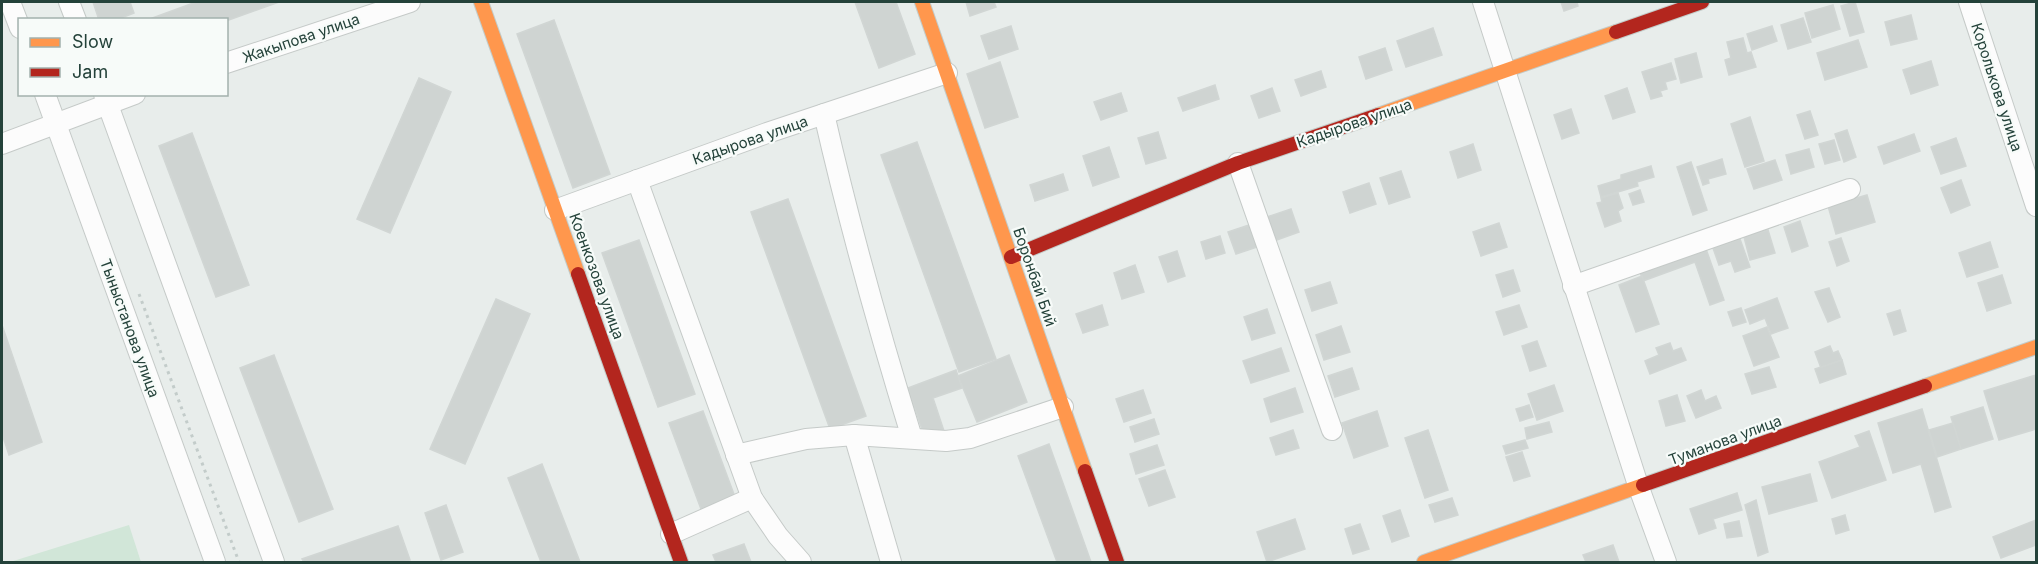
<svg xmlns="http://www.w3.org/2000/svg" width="2038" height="564" viewBox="0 0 2038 564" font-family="Inter,sans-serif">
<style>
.green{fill:#d1e6d8}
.building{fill:#cfd4d2;stroke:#d1d6d4;stroke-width:1.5}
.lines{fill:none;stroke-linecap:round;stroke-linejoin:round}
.street-casing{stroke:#c5cac8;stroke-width:22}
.slow-casing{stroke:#c3cbc8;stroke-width:16}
.jam-casing{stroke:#c3cbc8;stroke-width:16}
.path{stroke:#c3ccca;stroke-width:3;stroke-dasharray:3 4.5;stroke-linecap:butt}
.street{stroke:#fcfcfc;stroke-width:20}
.slow{stroke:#ff974d;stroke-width:14}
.jam{stroke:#b3261e;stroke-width:14}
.labels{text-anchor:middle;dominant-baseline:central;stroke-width:4.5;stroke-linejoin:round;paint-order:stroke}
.street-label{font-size:15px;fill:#24423a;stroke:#f7fbf9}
</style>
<rect width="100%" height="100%" fill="#e8edeb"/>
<!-- green -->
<polygon class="green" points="129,525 141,562 10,562"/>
<!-- building -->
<g class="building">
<polygon points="93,2 130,2 134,13 116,20 99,20"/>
<polygon points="196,2 279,2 226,21 147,20"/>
<polygon points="855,2 896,2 915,54 879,68"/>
<polygon points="966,2 994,2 996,7 970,16"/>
<polygon points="1561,2 1577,2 1578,6 1564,11"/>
<polygon points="1855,2 1864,32 1850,36 1841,6"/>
<polygon points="1833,5 1840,29 1812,38 1805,13"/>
<polygon points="1911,15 1917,39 1891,45 1885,22"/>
<polygon points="1803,18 1811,42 1788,49 1781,25"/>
<polygon points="554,20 610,174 573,188 517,34"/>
<polygon points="1011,26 1018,49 989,59 981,36"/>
<polygon points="1772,26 1777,41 1752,50 1747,34"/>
<polygon points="1433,28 1442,55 1406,67 1397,41"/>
<polygon points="1743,38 1747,53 1751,52 1756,67 1729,75 1725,60 1731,58 1727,42"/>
<polygon points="1858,40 1867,67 1825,80 1817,53"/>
<polygon points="1385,48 1392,70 1366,79 1359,57"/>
<polygon points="1696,53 1702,77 1681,83 1675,59"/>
<polygon points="1931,61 1938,85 1911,94 1903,70"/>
<polygon points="1000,62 1018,117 985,128 967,74"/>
<polygon points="1671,63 1676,79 1665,82 1667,89 1660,91 1662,96 1651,99 1642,72"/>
<polygon points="1321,71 1326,87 1301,96 1295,80"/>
<polygon points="419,78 451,92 390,233 357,219"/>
<polygon points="1215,85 1219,99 1183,111 1178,98"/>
<polygon points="1272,88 1280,111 1259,118 1251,96"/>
<polygon points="1627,88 1635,112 1613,119 1605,96"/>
<polygon points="1121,93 1127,111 1101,120 1094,102"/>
<polygon points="1571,109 1579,133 1562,139 1554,115"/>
<polygon points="1810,111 1818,135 1805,139 1797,115"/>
<polygon points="1750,117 1764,161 1745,167 1731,124"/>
<polygon points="1847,130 1856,157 1844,162 1835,134"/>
<polygon points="1158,132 1166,158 1146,164 1138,138"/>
<polygon points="192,133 249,285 216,297 159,146"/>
<polygon points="1914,134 1920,151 1884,164 1878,147"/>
<polygon points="1956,138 1966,166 1941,174 1931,147"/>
<polygon points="1834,140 1840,160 1825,164 1819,144"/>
<polygon points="917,142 996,359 959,372 881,155"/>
<polygon points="1473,144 1481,170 1458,178 1450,152"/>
<polygon points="1109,147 1119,177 1093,186 1083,156"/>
<polygon points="1809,149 1814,167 1791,174 1786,155"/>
<polygon points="1722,159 1726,174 1708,179 1709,183 1703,185 1697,167"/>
<polygon points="1775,160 1782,180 1754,189 1747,169"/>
<polygon points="1691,162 1707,210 1693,215 1677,167"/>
<polygon points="1651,166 1654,177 1637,182 1638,186 1601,197 1598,186 1621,179 1621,175"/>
<polygon points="1401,171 1410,197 1389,204 1380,178"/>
<polygon points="1063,174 1068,190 1035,201 1030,185"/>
<polygon points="1961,180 1970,205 1951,213 1941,188"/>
<polygon points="1369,183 1376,204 1350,213 1343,192"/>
<polygon points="1640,190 1644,202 1633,205 1629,194"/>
<polygon points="1618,193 1623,208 1618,211 1621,221 1605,227 1597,203 1602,202 1601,198"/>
<polygon points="1867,195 1875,222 1836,234 1828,206"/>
<polygon points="788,199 866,416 830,429 751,212"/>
<polygon points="1291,209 1299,232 1274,241 1267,217"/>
<polygon points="1800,221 1808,246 1792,252 1784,227"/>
<polygon points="1499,223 1507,247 1481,256 1473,232"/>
<polygon points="1249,225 1257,247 1236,254 1228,232"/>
<polygon points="1768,230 1775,253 1750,260 1744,237"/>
<polygon points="1220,236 1225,253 1206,259 1201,242"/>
<polygon points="1841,238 1849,261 1837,266 1829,242"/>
<polygon points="1740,239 1750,267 1735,272 1731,261 1719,265 1713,248"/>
<polygon points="639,240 695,394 658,407 602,253"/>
<polygon points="1990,242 1998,267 1967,277 1959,253"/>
<polygon points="1705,246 1724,300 1710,305 1695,262 1643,281 1639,269"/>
<polygon points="1177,251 1185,276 1168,282 1159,257"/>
<polygon points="1135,265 1144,292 1122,299 1114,273"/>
<polygon points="1513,270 1520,291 1503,297 1496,275"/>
<polygon points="2002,275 2011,303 1987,311 1978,283"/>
<polygon points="1642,276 1659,324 1636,332 1619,285"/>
<polygon points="1330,282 1337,303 1312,311 1305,290"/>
<polygon points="1829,288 1840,317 1828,322 1815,292"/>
<polygon points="1777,298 1788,328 1771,334 1765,318 1750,324 1745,310"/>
<polygon points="496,299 530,314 465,464 430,449"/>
<polygon points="1102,305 1108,325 1083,333 1076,314"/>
<polygon points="1519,305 1527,327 1504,335 1496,312"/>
<polygon points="1741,308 1746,322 1733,326 1728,312"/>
<polygon points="1267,309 1275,333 1252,340 1244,317"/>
<polygon points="1900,310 1906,331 1894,335 1887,314"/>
<polygon points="2,325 42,442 9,455 2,434"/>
<polygon points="1341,326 1350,352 1324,360 1316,335"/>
<polygon points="1767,327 1779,357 1754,366 1743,336"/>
<polygon points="1537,341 1546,366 1530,371 1522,346"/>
<polygon points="1670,343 1673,351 1681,348 1686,360 1650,374 1645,361 1659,355 1656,348"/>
<polygon points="1830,346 1833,353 1838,351 1842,360 1821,368 1815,352"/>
<polygon points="1281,348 1289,371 1251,383 1243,361"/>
<polygon points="274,355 333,509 299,522 240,368"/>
<polygon points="1009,355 1027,402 977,422 958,376"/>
<polygon points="1842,360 1846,374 1820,383 1815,369"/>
<polygon points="1769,367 1776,387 1752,394 1745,374"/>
<polygon points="1352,368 1359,389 1335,397 1328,376"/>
<polygon points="956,370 962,388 933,398 944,431 925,438 908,388"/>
<polygon points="2036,375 2036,429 1999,440 1984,391"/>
<polygon points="1554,385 1563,411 1537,420 1528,394"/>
<polygon points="1295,388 1303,412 1271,422 1264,399"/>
<polygon points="1143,390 1151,413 1124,422 1116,399"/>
<polygon points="1701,390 1705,401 1716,396 1721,408 1696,418 1687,396"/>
<polygon points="1677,395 1685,421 1666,426 1659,401"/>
<polygon points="1529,405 1533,417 1520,421 1516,409"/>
<polygon points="1983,407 1993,439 1961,449 1951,417"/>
<polygon points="1922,409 1951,507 1935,512 1921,464 1893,473 1878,423"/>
<polygon points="703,411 735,497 701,509 669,423"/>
<polygon points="1377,411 1388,446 1354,458 1342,423"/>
<polygon points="1154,419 1159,434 1135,442 1130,427"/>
<polygon points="1549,422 1552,432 1527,439 1525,428"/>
<polygon points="1953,423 1961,449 1937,457 1929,430"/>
<polygon points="1293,430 1299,448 1276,455 1270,438"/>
<polygon points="1428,430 1448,490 1425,498 1405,438"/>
<polygon points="1869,431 1886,480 1832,498 1819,462 1860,447 1855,436"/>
<polygon points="1525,440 1528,448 1506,454 1503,446"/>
<polygon points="1049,444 1091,562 1057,562 1018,456"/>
<polygon points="1157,445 1164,465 1136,474 1130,454"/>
<polygon points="1522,452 1530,476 1514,481 1506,457"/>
<polygon points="542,464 580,562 541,562 508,478"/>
<polygon points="1165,470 1175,497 1149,506 1139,479"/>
<polygon points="1810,474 1817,501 1769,514 1762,487"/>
<polygon points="1737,493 1742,510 1713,519 1716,528 1699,534 1690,509"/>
<polygon points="1452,498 1458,515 1435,522 1429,505"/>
<polygon points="1756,500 1768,552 1758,556 1745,505"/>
<polygon points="446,505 463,552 441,560 425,513"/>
<polygon points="1400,510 1409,536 1392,542 1383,516"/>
<polygon points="1845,515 1849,530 1836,534 1832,519"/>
<polygon points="1295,519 1305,549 1267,562 1257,532"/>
<polygon points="2036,520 2036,545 2001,558 1993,537"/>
<polygon points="1739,521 1742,536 1727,538 1724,524"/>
<polygon points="1360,524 1369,549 1353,554 1345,529"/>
<polygon points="398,526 410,560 401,562 304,562 302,559"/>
<polygon points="744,544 751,562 716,562 713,555"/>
<polygon points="1613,545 1619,562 1586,562 1583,555"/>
</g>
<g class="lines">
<!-- street casing -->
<g class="street-casing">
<g id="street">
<polyline points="10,2 20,28"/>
<polyline points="69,2 76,20"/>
<polyline points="1483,2 1639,488 1666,562"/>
<polyline points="1969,2 2036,206"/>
<polyline points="226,63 410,2"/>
<polyline points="45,94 215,562"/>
<polyline points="104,94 274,562"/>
<path d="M824,114c25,109 55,217 88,324"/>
<polyline points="2,144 135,94"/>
<polyline points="1238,163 1332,430"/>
<polyline points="637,180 752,498 778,536 801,562"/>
<polyline points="555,210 767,133 947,73"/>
<polyline points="1573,286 1850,189"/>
<polyline points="854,435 891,562"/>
<polyline points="736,455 806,439 854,435 946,441 970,438 1063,407"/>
<polyline points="671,534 752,498"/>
</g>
</g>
<!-- slow casing -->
<g class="slow-casing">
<g id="slow">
<polyline points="481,2 578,274"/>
<polyline points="922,2 1085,471"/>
<polyline points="1378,115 1616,32"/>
<polyline points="1925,386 2036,347"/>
<polyline points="1424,562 1643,485"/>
</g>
</g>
<!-- jam casing -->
<g class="jam-casing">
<g id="jam">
<polyline points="1616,32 1702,2"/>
<polyline points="1011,257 1238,163 1378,115"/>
<polyline points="578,274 681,562"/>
<polyline points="1085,471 1117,562"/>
<polyline points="1643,485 1925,386"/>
</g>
</g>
<!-- path -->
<polyline class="path" points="139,294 239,562"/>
<!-- street -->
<use href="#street" class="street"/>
<!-- slow -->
<use href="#slow" class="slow"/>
<!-- jam -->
<use href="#jam" class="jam"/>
</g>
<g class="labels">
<!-- street labels -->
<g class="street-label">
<text transform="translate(301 38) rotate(-19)">Жакыпова улица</text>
<text transform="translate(1997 87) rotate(72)">Королькова улица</text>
<text transform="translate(1354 123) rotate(-19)">Кадырова улица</text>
<text transform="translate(750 140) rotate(-19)">Кадырова улица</text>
<text transform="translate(597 276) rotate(70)">Коенкозова улица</text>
<text transform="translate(1035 277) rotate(71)">Боронбай Бий</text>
<text transform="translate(130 328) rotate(70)">Тыныстанова улица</text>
<text transform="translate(1725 440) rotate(-20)">Туманова улица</text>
</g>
</g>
<!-- border -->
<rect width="2038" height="564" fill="none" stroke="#24423a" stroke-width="6"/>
<!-- legend -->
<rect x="18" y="18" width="210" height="78" fill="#f7fbf9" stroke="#a3b1ad" stroke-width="1.5"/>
<rect x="30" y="38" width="30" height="9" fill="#ff974d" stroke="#a3b1ad" stroke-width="1.5"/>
<text x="72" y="48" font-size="18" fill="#24423a">Slow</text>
<rect x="30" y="68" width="30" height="9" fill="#b3261e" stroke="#a3b1ad" stroke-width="1.5"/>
<text x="72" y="78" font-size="18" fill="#24423a">Jam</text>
</svg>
